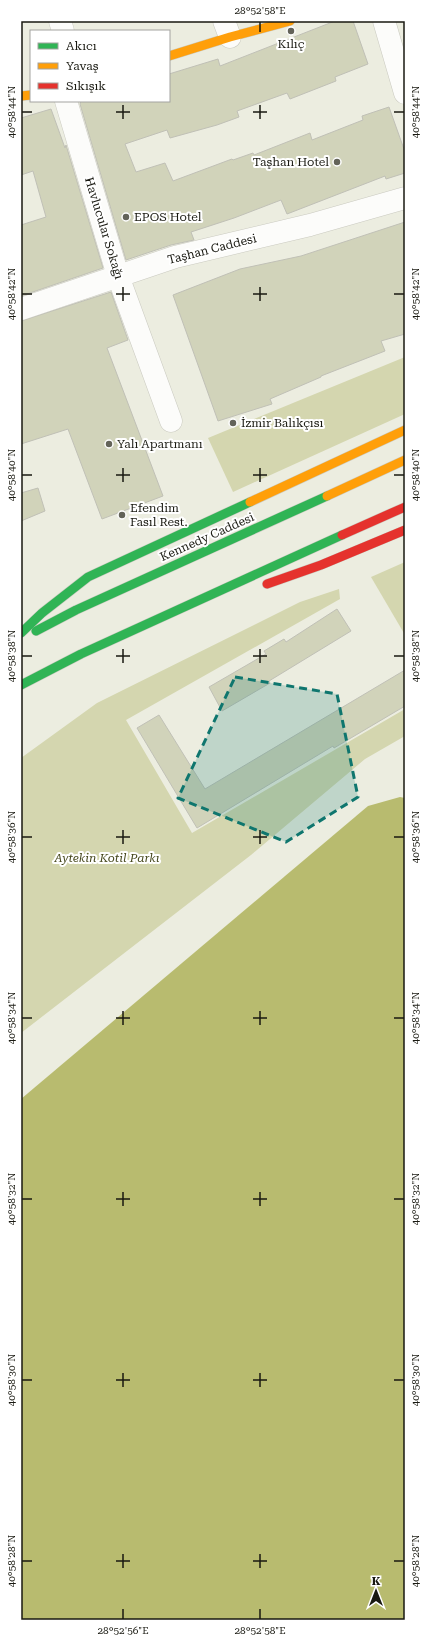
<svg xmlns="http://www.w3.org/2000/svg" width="426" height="1641" viewBox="0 0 426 1641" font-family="'Roboto Serif',serif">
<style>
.green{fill:#d4d6af}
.water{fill:#b8bb6f}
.building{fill:#d1d3ba;stroke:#c0c0b6}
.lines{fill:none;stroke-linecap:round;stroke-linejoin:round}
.street-casing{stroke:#cacac0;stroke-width:23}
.fast-casing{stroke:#cacac0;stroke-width:10}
.slow-casing{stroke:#cacac0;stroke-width:10}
.jam-casing{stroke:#cacac0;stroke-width:10}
.street{stroke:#fcfcfa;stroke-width:22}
.fast{stroke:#30b455;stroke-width:9}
.slow{stroke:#ff9f0a;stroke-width:9}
.jam{stroke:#e5322d;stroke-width:9}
.marked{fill:#0f766e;fill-opacity:0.2;stroke:#0f766e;stroke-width:3;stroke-dasharray:8 5;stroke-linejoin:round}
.ticks{fill:none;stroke:#191911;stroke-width:1.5}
.poi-dot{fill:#636359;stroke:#fff;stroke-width:1.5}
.labels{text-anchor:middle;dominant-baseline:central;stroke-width:4;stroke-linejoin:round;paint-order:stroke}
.poi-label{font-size:12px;fill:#191911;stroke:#fff;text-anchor:start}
.street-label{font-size:12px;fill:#191911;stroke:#fff}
.park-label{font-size:12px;font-style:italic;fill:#46481d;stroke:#fff}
.neatline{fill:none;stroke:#191911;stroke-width:1.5}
.ticks-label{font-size:10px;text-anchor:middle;fill:#191911}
</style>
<rect width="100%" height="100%" fill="#ecede0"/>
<!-- green -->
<g class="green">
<polygon points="405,357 405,414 233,492 208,438"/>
<polygon points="405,562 405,635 371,577"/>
<polygon points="339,589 340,599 126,720 192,833 405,709 405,736 365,759 251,855 21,1033 21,758 97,703 300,602"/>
</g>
<!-- water -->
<polygon class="water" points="400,797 405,798 405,1620 21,1620 21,1099 368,806"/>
<!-- building -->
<g class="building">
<polygon points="335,21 353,21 368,64 335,77 336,81 290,99 287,93 237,111 239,117 217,125 170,138 167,130 125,144 136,172 165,163 173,181 232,159 233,160 253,153 254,155 310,133 312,140 363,120 362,116 389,107 405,152 405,173 386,179 385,176 287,214 281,200 234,218 191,232 194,240 171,245 126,260 80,104 81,101 169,101 169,74 218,59 220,66"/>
<polygon points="51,109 65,148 66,145 103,268 21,296 21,225 46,217 33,171 21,175 21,118"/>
<polygon points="405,222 405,334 381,341 385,351 321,376 321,377 270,399 272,404 218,421 173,295 240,269 301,256"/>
<polygon points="111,292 128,340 107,348 163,496 102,519 68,429 21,444 21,321"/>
<polygon points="38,488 45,511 21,521 21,493"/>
<polygon points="337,609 351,631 269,681 270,683 222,711 209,687 266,654 264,651 284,639 286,642"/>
<polygon points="405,670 405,706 334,748 333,746 197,828 137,728 159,715 205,789"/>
</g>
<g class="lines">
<!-- street casing -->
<g class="street-casing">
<g id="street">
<polyline points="60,21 63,31"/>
<polyline points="224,21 230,37"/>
<polyline points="384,21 405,93"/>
<polyline points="66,101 118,276 171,421"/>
<polyline points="21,309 175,257 310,225 405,198"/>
</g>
</g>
<!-- fast casing -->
<g class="fast-casing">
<g id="fast">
<polyline points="36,631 76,610 327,496"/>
<polyline points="21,633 42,613 88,577 250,502"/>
<polyline points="21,685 81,654 342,535"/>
</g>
</g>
<!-- slow casing -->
<g class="slow-casing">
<g id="slow">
<polyline points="169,56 230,37 290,21"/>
<polyline points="21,96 31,95"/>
<polyline points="327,496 405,460"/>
<polyline points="250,502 405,430"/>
</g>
</g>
<!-- jam casing -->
<g class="jam-casing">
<g id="jam">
<polyline points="342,535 405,507"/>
<polyline points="267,584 321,565 405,530"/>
</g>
</g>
<!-- street -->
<use href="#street" class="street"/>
<!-- fast -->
<use href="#fast" class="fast"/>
<!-- slow -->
<use href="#slow" class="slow"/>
<!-- jam -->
<use href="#jam" class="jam"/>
</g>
<!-- marked area -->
<path class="marked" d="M235,677l102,17 21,103 -72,45 -108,-44z"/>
<!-- ticks -->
<path class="ticks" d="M260,22v10M123,105v14M260,105v14M22,112h10M116,112h14M253,112h14M394,112h10M123,287v14M260,287v14M22,294h10M116,294h14M253,294h14M394,294h10M123,468v14M260,468v14M22,475h10M116,475h14M253,475h14M394,475h10M123,649v14M260,649v14M22,656h10M116,656h14M253,656h14M394,656h10M123,830v14M260,830v14M22,837h10M116,837h14M253,837h14M394,837h10M123,1011v14M260,1011v14M22,1018h10M116,1018h14M253,1018h14M394,1018h10M123,1192v14M260,1192v14M22,1199h10M116,1199h14M253,1199h14M394,1199h10M123,1373v14M260,1373v14M22,1380h10M116,1380h14M253,1380h14M394,1380h10M123,1554v14M260,1554v14M22,1561h10M116,1561h14M253,1561h14M394,1561h10M123,1609v10M260,1609v10"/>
<!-- markers -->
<g class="poi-dot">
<circle cx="291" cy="31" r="4"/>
<circle cx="337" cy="162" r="4"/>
<circle cx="126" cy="217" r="4"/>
<circle cx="233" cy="423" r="4"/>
<circle cx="109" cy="444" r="4"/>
<circle cx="122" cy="515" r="4"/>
</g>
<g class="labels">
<!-- poi labels -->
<g class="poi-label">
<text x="291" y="44" text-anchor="middle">Kılıç</text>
<text x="329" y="162" text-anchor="end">Taşhan Hotel</text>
<text x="134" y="217">EPOS Hotel</text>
<text x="241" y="423">İzmir Balıkçısı</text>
<text x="117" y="444">Yalı Apartmanı</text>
<text x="130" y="508">Efendim<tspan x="130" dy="14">Fasıl Rest.</tspan></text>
</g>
<!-- street labels -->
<g class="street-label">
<text transform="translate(104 228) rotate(73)">Havlucular Sokağı</text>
<text transform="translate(212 249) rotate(-14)">Taşhan Caddesi</text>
<text transform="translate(207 537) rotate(-24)">Kennedy Caddesi</text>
</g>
<!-- park labels -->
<g class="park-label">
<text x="107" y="858">Aytekin Kotil Parkı</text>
</g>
</g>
<!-- border -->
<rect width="426" height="1641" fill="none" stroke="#ffffff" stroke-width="44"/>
<!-- legend -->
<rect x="30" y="30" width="140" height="72" fill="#ffffff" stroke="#a3a3a0"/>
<rect x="38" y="43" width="20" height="6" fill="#30b455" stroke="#a3a3a0"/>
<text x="66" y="50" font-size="12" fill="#191911">Akıcı</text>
<rect x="38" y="63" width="20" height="6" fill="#ff9f0a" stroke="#a3a3a0"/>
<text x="66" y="70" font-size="12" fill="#191911">Yavaş</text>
<rect x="38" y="83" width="20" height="6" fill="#e5322d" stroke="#a3a3a0"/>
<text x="66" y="90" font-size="12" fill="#191911">Sıkışık</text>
<!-- north arrow -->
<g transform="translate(376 1591)" stroke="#ffffff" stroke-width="3" paint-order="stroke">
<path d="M0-3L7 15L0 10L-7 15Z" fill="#191911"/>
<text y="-6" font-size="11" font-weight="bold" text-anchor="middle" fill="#191911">K</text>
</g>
<rect x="22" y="22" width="382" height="1597" class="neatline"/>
<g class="ticks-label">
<text x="260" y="14">28°52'58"E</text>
<text transform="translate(11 112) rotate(-90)" y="4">40°58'44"N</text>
<text transform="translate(415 112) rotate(-90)" y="4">40°58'44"N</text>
<text transform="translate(11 294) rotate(-90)" y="4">40°58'42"N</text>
<text transform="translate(415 294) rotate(-90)" y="4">40°58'42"N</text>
<text transform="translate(11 475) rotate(-90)" y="4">40°58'40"N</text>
<text transform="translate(415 475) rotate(-90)" y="4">40°58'40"N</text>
<text transform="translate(11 656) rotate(-90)" y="4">40°58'38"N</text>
<text transform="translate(415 656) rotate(-90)" y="4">40°58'38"N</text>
<text transform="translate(11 837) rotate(-90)" y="4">40°58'36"N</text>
<text transform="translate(415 837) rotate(-90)" y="4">40°58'36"N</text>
<text transform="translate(11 1018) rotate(-90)" y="4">40°58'34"N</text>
<text transform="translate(415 1018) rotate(-90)" y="4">40°58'34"N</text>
<text transform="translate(11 1199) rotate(-90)" y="4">40°58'32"N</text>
<text transform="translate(415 1199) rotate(-90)" y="4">40°58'32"N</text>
<text transform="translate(11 1380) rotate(-90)" y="4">40°58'30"N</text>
<text transform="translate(415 1380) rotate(-90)" y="4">40°58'30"N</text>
<text transform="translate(11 1561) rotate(-90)" y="4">40°58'28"N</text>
<text transform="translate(415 1561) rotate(-90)" y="4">40°58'28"N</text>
<text x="123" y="1634">28°52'56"E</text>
<text x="260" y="1634">28°52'58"E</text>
</g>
</svg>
